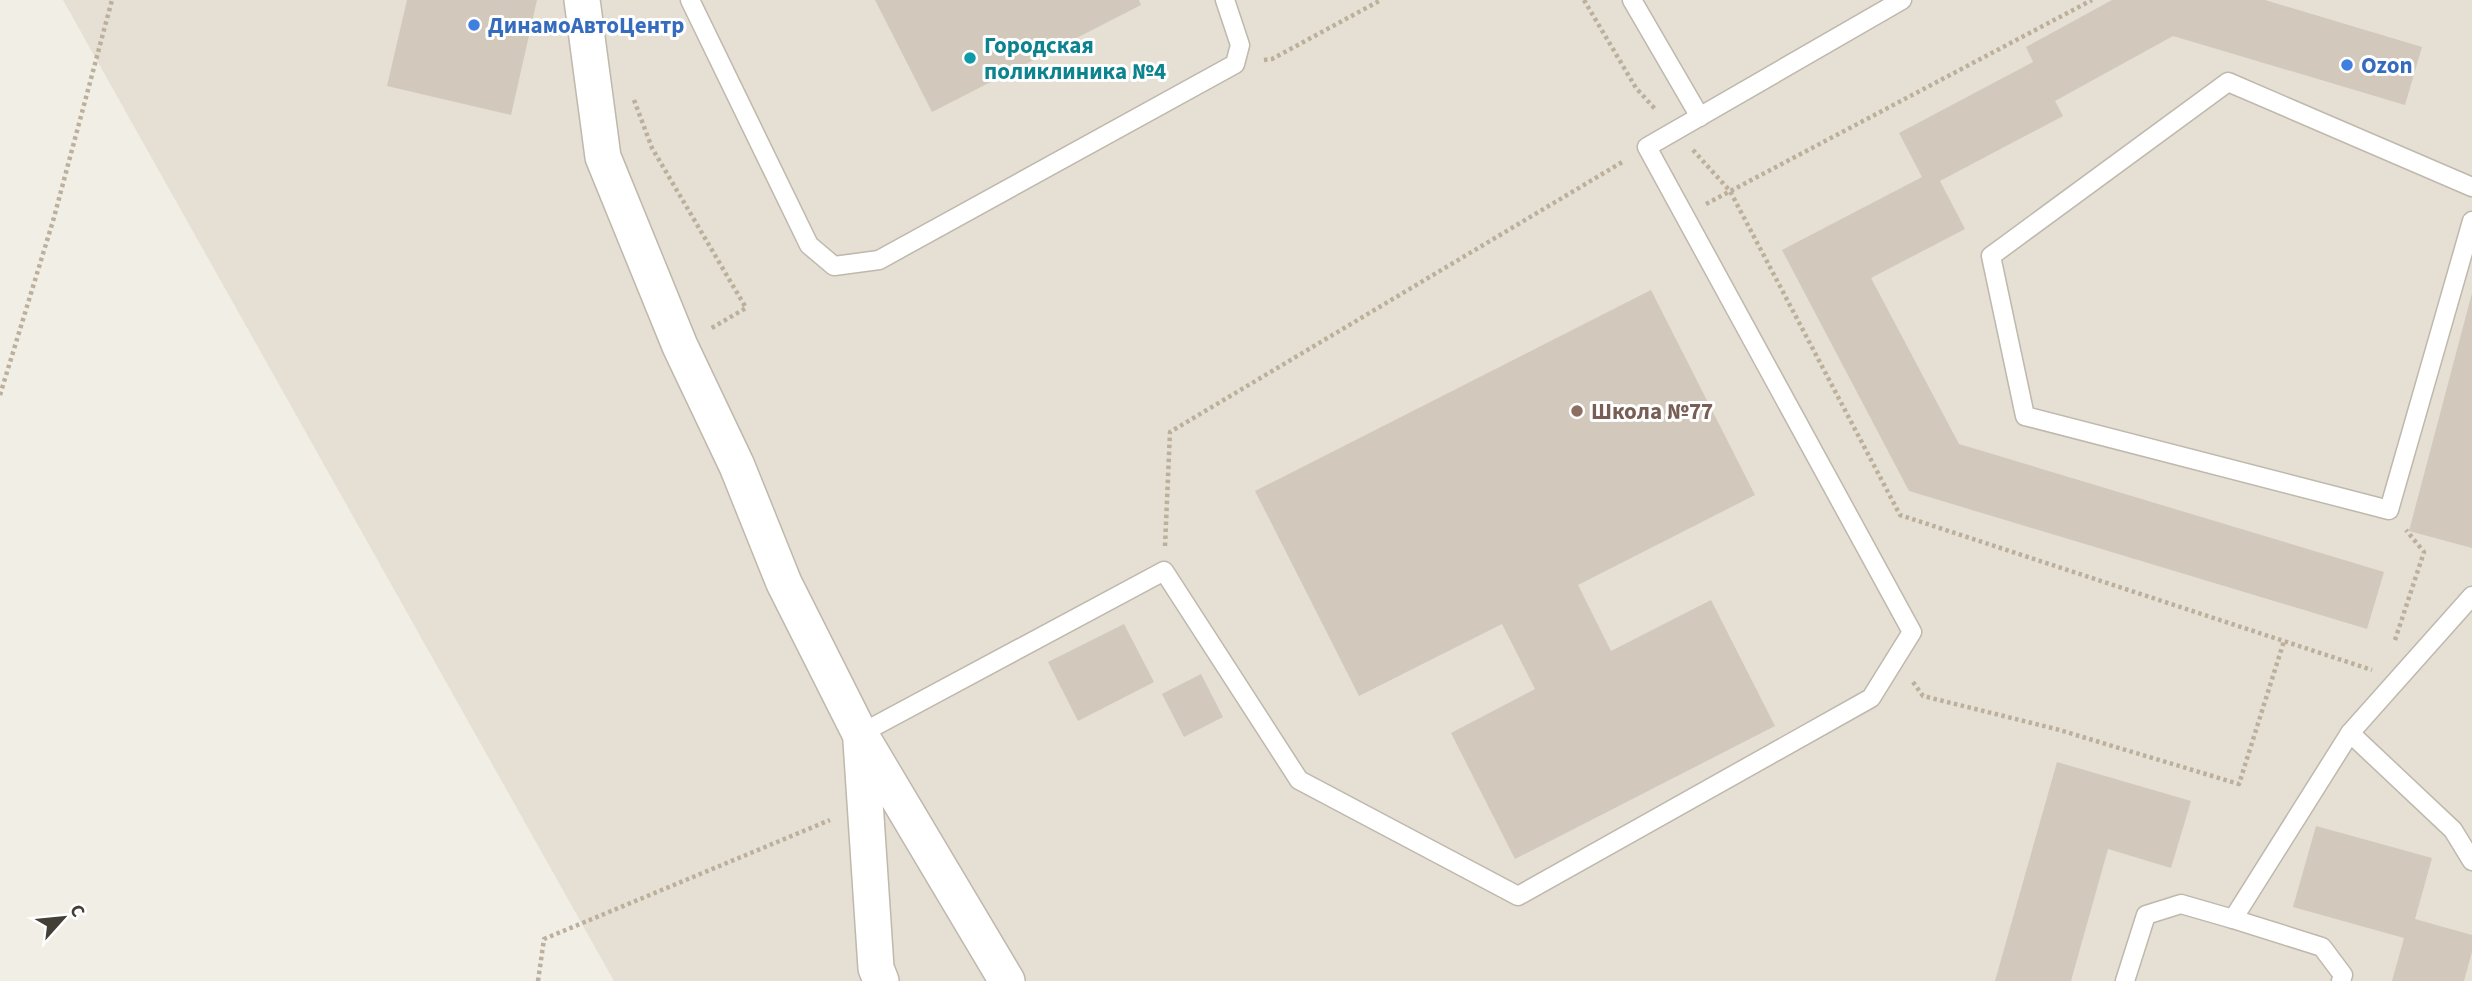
<svg xmlns="http://www.w3.org/2000/svg" width="2472" height="981" font-family="'Source Sans 3',sans-serif">
	<style>
		.residential { fill: #e5dfd4 }
		.building { fill: #d2c9bc }
		.lines { fill: none; stroke-linecap: round; stroke-linejoin: round }
		.service-casing { stroke: #bfb8ac; stroke-width: 21 }
		.minor-casing { stroke: #bfb8ac; stroke-width: 38 }
		.path { stroke: #bcb09c; stroke-width: 4.5; stroke-dasharray: 3.5 3.5; stroke-linecap: butt }
		.service { stroke: #fff; stroke-width: 18 }
		.minor { stroke: #fff; stroke-width: 35 }
		.shop-dot { fill: #3f7fe0; stroke: #fff; stroke-width: 2.5 }
		.culture-dot { fill: #0f9aa8; stroke: #fff; stroke-width: 2.5 }
		.education-dot { fill: #8d6e63; stroke: #fff; stroke-width: 2.5 }
		.labels { text-anchor: middle; stroke-width: 6; stroke-linejoin: round; paint-order: stroke }
		.shop-label { font-size: 23px; font-weight: bold; fill: #366cbe; stroke: #fff; text-anchor: start }
		.culture-label { font-size: 23px; font-weight: bold; fill: #0d838f; stroke: #fff; text-anchor: start }
		.education-label { font-size: 23px; font-weight: bold; fill: #785e54; stroke: #fff; text-anchor: start }
	</style>
	<rect width="100%" height="100%" fill="#f1eee6"/>
	<polygon class="residential" points="63,0 2472,0 2472,981 614,981"/>
	<g class="building">
		<polygon points="407,0 537,0 511,115 387,86"/>
		<polygon points="875,0 1139,0 1141,5 932,112"/>
		<polygon points="2112,0 2265,0 2422,47 2405,105 2173,36 2055,101 2063,116 1940,181 1965,229 1871,278 1959,444 2384,572 2367,629 1909,491 1782,250 1922,177 1899,133 2033,62 2026,47"/>
		<polygon points="1651,290 1755,495 1578,585 1611,651 1711,600 1775,726 1515,859 1451,733 1535,689 1502,624 1359,696 1255,491"/>
		<polygon points="2472,293 2472,548 2409,531"/>
		<polygon points="1124,624 1154,682 1078,721 1048,662"/>
		<polygon points="1201,674 1223,717 1184,737 1162,694"/>
		<polygon points="2057,762 2191,801 2171,868 2108,849 2071,981 1995,981"/>
		<polygon points="2316,826 2432,858 2415,919 2472,935 2472,952 2464,981 2392,981 2404,938 2293,907"/>
	</g>
	<g class="lines">
		<defs>
			<g id="service">
				<polyline points="690,0 809,245 834,266 879,260 1235,64 1240,45 1225,0"/>
				<polyline points="1632,0 1700,117"/>
				<polyline points="2472,187 2228,82 1991,256 2025,416 2389,510 2472,221"/>
				<polyline points="2350,733 2453,830 2472,861"/>
				<polyline points="860,734 1164,571 1299,780 1518,896 1871,698 1912,632 1647,147 1902,0"/>
				<polyline points="2233,919 2350,733 2472,596"/>
				<polyline points="2125,981 2146,915 2181,904 2233,919 2322,947 2343,975 2341,981"/>
			</g>
			<g id="minor">
				<polyline points="582,0 603,157 680,346 737,466 784,583 860,734 1007,981"/>
				<polyline points="861,741 876,968 881,981"/>
			</g>
		</defs>
		<use href="#service" class="service-casing"/>
		<use href="#minor" class="minor-casing"/>
		<g class="path">
			<polyline points="1584,0 1636,88 1656,110"/>
			<polyline points="1264,60 1272,59 1381,0"/>
			<polyline points="634,100 652,148 746,308 710,329"/>
			<polyline points="1693,150 1730,191 1900,515 2372,670"/>
			<polyline points="1706,204 2092,0"/>
			<polyline points="0,395 53,221 112,0"/>
			<polyline points="1165,546 1170,432 1624,161"/>
			<polyline points="2395,640 2424,552 2406,530"/>
			<polyline points="1913,682 1923,696 2056,729 2239,784 2284,641"/>
			<polyline points="538,981 544,939 830,820"/>
		</g>
		<use href="#service" class="service"/>
		<use href="#minor" class="minor"/>
	</g>
	<g class="shop-dot">
		<circle cx="474" cy="25" r="7"/>
		<circle cx="2347" cy="65" r="7"/>
	</g>
	<circle class="culture-dot" cx="970" cy="58" r="7"/>
	<circle class="education-dot" cx="1577" cy="411" r="7"/>
	<g class="labels">
		<g class="shop-label">
			<text x="488" y="33">ДинамоАвтоЦентр</text>
			<text x="2361" y="73">Ozon</text>
		</g>
		<g class="culture-label">
			<text x="984" y="53">Городская<tspan x="984" dy="26">поликлиника №4</tspan></text>
		</g>
		<g class="education-label">
			<text x="1591" y="419">Школа №77</text>
		</g>
	</g>
	<g transform="translate(63 918) rotate(63)" stroke="#ffffff" stroke-width="5" paint-order="stroke">
	<path d="M0-5L12 26L0 18L-12 26Z" fill="#433e36"/>
	<text y="-10" font-size="19" font-weight="bold" text-anchor="middle" fill="#433e36">С</text>
	</g>
</svg>
